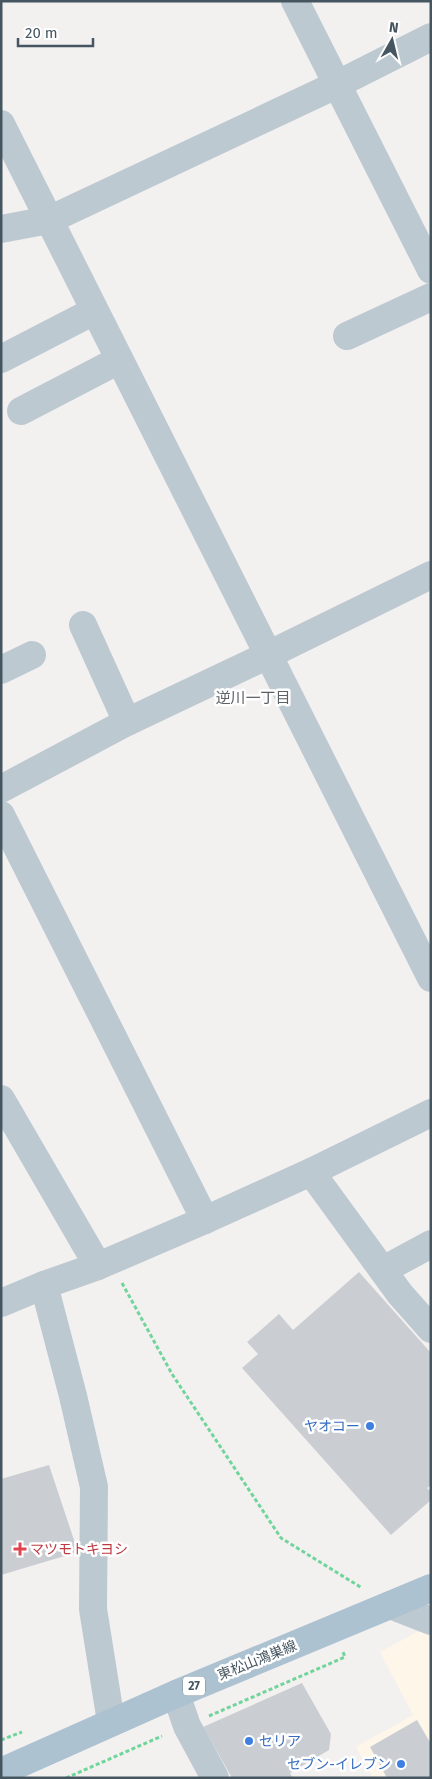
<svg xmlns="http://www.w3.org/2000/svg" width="432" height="1779" font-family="'Fira Sans','Noto Sans JP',sans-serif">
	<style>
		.commercial { fill: #fef6e9 }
		.building { fill: #caced3 }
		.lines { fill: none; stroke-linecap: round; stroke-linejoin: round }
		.path { stroke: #70d59b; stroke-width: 3; stroke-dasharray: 4 2.5; stroke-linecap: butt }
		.minor { stroke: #bdc9d1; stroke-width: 28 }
		.major { stroke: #adc2d1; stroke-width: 28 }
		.shop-dot { fill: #3f7fe0; stroke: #fff; stroke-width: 2 }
		.health-dot { fill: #e0444e; stroke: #fff; stroke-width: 2 }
		.labels { text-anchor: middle; stroke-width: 5; stroke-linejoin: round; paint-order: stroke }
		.shield { fill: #fff; stroke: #7e8990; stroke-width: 1 }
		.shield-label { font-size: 12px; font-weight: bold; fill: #465660 }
		.shop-label { font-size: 14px; fill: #366cbe; stroke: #fff; text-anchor: end }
		.health-label { font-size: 14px; fill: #be3a42; stroke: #fff; text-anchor: start }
		.street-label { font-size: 14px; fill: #465660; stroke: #fff }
		.neighbourhood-label { font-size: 15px; fill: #5c6166; stroke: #fff }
	</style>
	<rect width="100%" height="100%" fill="#f3f0f0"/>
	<polygon class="commercial" points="421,1630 431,1631 431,1778 373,1778 356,1747 413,1715 380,1652"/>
	<g class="building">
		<polygon points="359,1272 431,1353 431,1485 427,1488 431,1492 431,1500 391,1535 242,1368 258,1354 247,1342 279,1314 293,1330"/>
		<polygon points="49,1465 78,1552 1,1575 1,1479"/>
		<polygon points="302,1683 331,1734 329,1750 290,1773 293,1778 232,1778 203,1727"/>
		<polygon points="417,1720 431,1744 431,1778 387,1778 370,1747"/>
	</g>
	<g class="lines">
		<g class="path">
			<polyline points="122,1283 172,1374 281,1538 362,1588"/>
			<polyline points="209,1716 345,1657 343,1652"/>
			<polyline points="1,1740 22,1732"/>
			<polyline points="66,1778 162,1736"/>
		</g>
		<g class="minor">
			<polyline points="295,1 431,270"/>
			<polyline points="1,124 431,978"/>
			<polyline points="1,229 49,220 336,85 431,37"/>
			<polyline points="347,336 431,297"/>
			<polyline points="1,359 94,311"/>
			<polyline points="21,411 119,360"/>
			<polyline points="83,625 127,722"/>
			<polyline points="1,670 32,655"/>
			<polyline points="1,789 127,722 268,655 431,575"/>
			<polyline points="1,815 205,1220"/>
			<polyline points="1,1099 98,1266"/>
			<polyline points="311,1172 400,1294 431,1329"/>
			<polyline points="383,1270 431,1244"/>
			<polyline points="44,1285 73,1396 94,1487 93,1609 111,1722"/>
			<polyline points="1,1303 44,1285 98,1266 205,1220 311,1172 431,1113"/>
			<polyline points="390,1605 431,1621"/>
			<polyline points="176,1694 187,1726 215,1778"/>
		</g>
		<polyline class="major" points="1,1772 176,1694 431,1588"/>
	</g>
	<g class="shop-dot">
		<circle cx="370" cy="1426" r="5"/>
		<circle cx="249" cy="1741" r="5"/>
		<circle cx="401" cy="1764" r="5"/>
	</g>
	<path class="health-dot" d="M17.5 1541.5h5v5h5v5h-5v5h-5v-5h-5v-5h5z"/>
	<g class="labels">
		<rect class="shield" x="183" y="1676.5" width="22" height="19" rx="4"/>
		<g class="shield-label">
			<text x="194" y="1690">27</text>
		</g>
		<g class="shop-label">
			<text x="360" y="1431">ヤオコー</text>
			<text x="259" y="1746" text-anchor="start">セリア</text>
			<text x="391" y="1769">セブン-イレブン</text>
		</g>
		<g class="health-label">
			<text x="30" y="1554">マツモトキヨシ</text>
		</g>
		<g class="street-label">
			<text transform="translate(257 1660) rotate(-22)" y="5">東松山鴻巣線</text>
		</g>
		<g class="neighbourhood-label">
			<text x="253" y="703">逆川一丁目</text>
		</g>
	</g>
	<rect width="432" height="1779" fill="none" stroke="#465660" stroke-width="5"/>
	<g transform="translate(392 40) rotate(8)" stroke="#ffffff" stroke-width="4" paint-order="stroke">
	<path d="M0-4L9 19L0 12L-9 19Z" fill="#465660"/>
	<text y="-8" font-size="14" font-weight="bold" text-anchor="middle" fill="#465660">N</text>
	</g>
	<path d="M18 38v8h75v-8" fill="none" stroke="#465660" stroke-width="2.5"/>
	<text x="25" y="38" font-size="15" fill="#465660" stroke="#ffffff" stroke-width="4" paint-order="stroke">20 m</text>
</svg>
